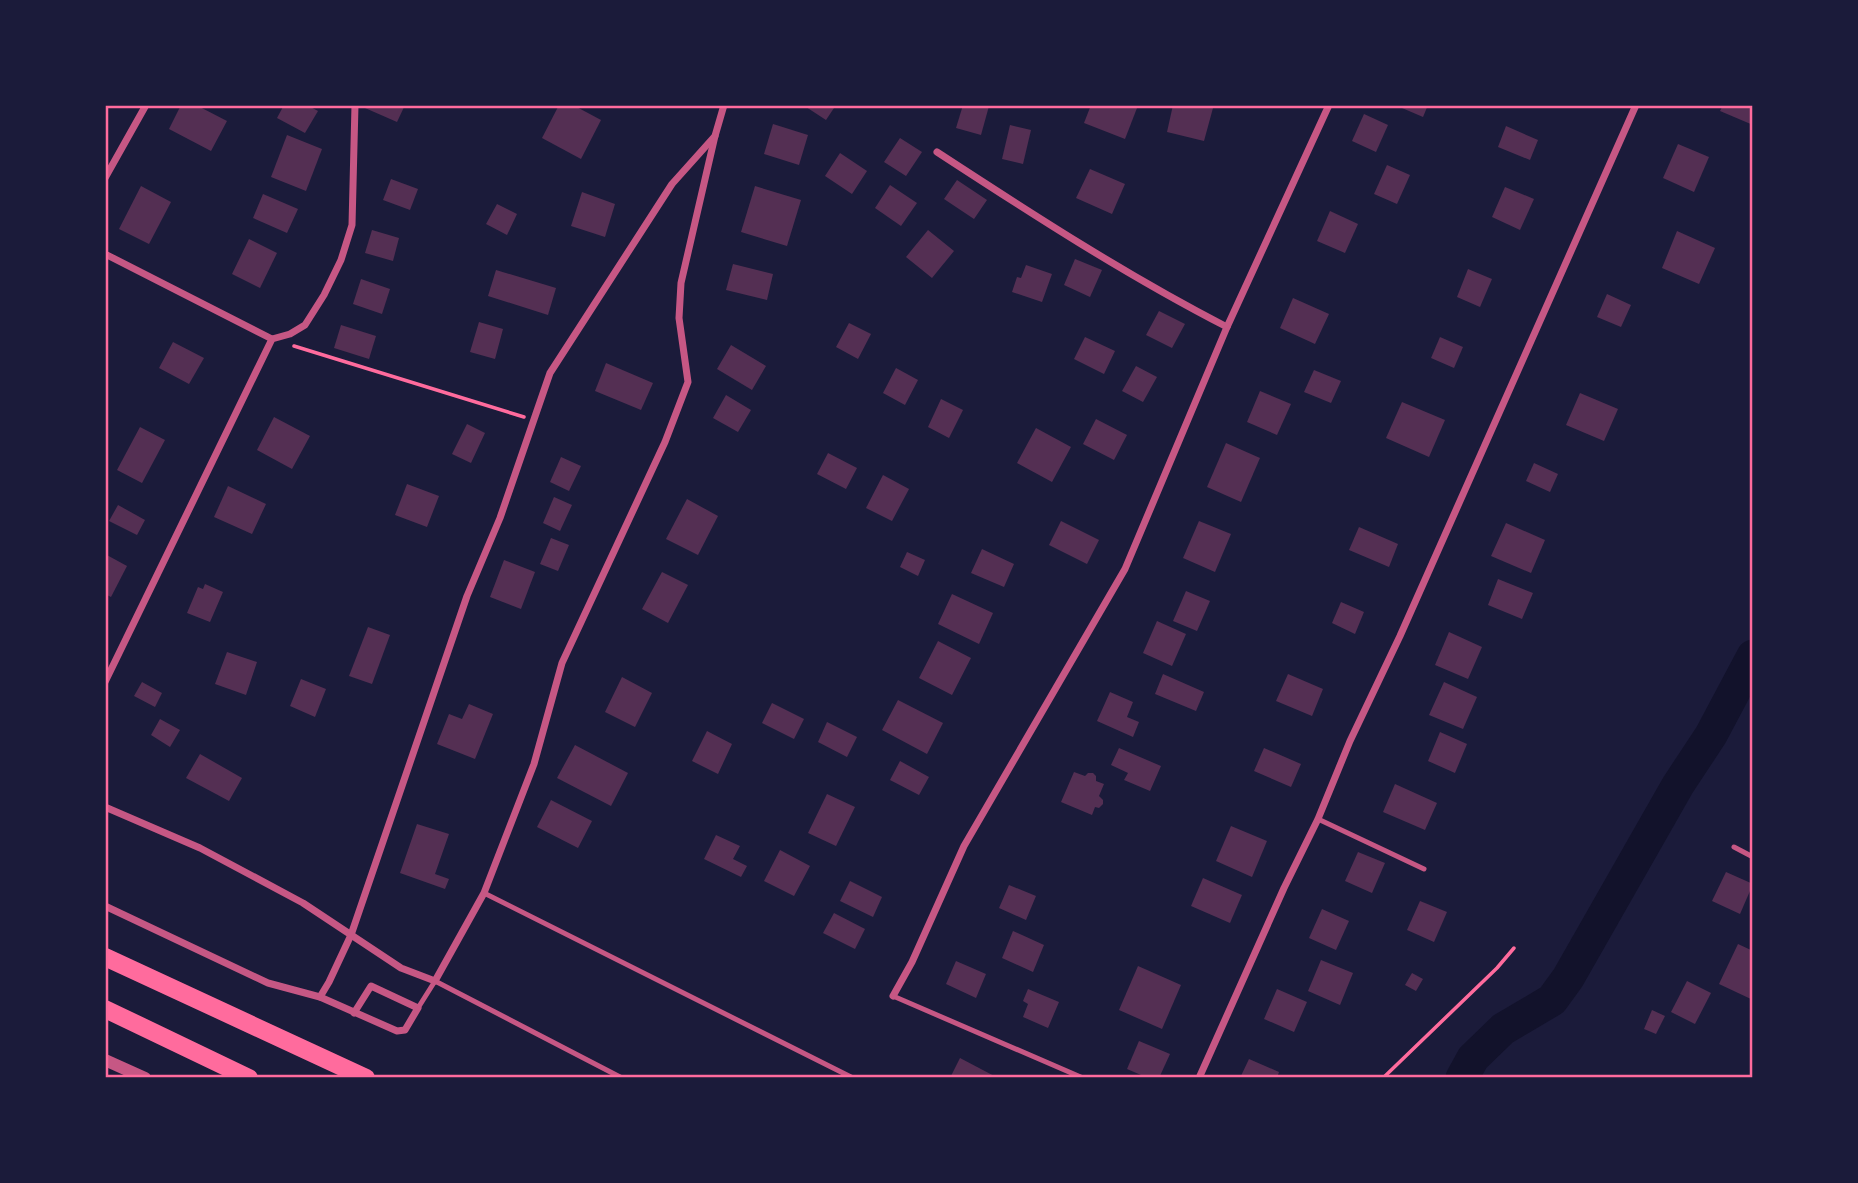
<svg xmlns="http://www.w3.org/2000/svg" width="1858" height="1183" font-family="'IBM Plex Sans',sans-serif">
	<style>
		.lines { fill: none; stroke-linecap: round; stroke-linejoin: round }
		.river { stroke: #12122b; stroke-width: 33 }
		.building { fill: #542f53 }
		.path { stroke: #ff6b9d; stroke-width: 3.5 }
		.service { stroke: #c65784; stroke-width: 5 }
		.minor { stroke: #c65784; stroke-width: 7 }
		.tertiary { stroke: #c65784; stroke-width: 12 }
		.primary { stroke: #ff6b9d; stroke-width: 18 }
		.neatline { fill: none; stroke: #ff6b9d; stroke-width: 2.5 }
	</style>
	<rect width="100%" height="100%" fill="#1b1b3a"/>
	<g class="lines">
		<polyline class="river" points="1462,1078 1473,1058 1503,1029 1552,1000 1568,978 1678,785 1711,735 1753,656"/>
	</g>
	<g class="building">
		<polygon points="181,105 196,105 227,121 211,151 169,129"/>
		<polygon points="284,105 307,105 318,111 305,133 277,118"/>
		<polygon points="367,105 405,105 397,122 365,108"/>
		<polygon points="559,105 573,105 601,120 581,159 542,138"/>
		<polygon points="803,105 836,105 826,120"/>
		<polygon points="963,105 989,106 981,135 956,128"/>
		<polygon points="1091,105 1127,105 1137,108 1125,139 1084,123"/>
		<polygon points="1173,105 1203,105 1213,108 1204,141 1167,132"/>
		<polygon points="1395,105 1428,105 1423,117"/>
		<polygon points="1723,105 1753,105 1753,125 1720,111"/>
		<polygon points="1364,114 1388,125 1376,152 1352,141"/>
		<polygon points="773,124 808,135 799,165 764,154"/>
		<polygon points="1010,125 1031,130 1023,164 1002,159"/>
		<polygon points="1506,126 1538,140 1530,160 1498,147"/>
		<polygon points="287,135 322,149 306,191 271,177"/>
		<polygon points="900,138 922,152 906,176 884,162"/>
		<polygon points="1678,144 1709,157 1694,192 1663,178"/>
		<polygon points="840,153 867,171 852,194 825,176"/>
		<polygon points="1387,165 1410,175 1397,204 1374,194"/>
		<polygon points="1090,169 1125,184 1112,214 1076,198"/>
		<polygon points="391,179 418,189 410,210 383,200"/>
		<polygon points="957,180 987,200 974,219 944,199"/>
		<polygon points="890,185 917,203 901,226 875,208"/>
		<polygon points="141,186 171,202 149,244 119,229"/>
		<polygon points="755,186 801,200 787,246 741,232"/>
		<polygon points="1505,187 1534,199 1520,230 1492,217"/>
		<polygon points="582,192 615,204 605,237 571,226"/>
		<polygon points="263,194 298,209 287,233 253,218"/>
		<polygon points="497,204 517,214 507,235 486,224"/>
		<polygon points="1330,211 1358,224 1345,253 1317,241"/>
		<polygon points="372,230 399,238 393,261 365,253"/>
		<polygon points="928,230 954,251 932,278 906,257"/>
		<polygon points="1677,231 1715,248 1699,284 1662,268"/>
		<polygon points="249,239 277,253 260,288 232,274"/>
		<polygon points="1075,259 1102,270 1090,297 1064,285"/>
		<polygon points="733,264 773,274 767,300 726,290"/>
		<polygon points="1026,265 1052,274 1042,302 1012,292 1017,277 1021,278"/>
		<polygon points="1468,269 1492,279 1480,307 1457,297"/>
		<polygon points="496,270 556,288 548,315 488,296"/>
		<polygon points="361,279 390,289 382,314 353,304"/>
		<polygon points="1607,294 1631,305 1621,327 1597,317"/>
		<polygon points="1293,298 1329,314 1315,344 1280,328"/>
		<polygon points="1159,311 1185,324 1172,348 1146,335"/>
		<polygon points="479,322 503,329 495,359 470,352"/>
		<polygon points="849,323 871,334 858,359 836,347"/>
		<polygon points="341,325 376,336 369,359 334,348"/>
		<polygon points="1085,337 1115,351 1104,374 1074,359"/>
		<polygon points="1440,337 1463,347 1454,368 1431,358"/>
		<polygon points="173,342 204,358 189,384 159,368"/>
		<polygon points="731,345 766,366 752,390 717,369"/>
		<polygon points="606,363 653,383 641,410 595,391"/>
		<polygon points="1136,366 1157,377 1143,402 1122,391"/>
		<polygon points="896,368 918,380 905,405 883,393"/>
		<polygon points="1314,370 1341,381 1331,403 1304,392"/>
		<polygon points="1260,391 1291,404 1277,435 1247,422"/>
		<polygon points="1580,393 1618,409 1604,441 1566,425"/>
		<polygon points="726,395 751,410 738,432 713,418"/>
		<polygon points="941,399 963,410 949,438 928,427"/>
		<polygon points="1402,402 1445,420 1429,457 1386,438"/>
		<polygon points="274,417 310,436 292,469 257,450"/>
		<polygon points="1096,419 1127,435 1114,460 1083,444"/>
		<polygon points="467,424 485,433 471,463 452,454"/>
		<polygon points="140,427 165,440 142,483 117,470"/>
		<polygon points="1036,428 1071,447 1052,482 1017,463"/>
		<polygon points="1226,443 1260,458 1241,502 1207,487"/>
		<polygon points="828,453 857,468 846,489 817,474"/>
		<polygon points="561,457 581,466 569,491 550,482"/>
		<polygon points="1534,463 1558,474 1550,492 1526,481"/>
		<polygon points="883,475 909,489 892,521 866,508"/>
		<polygon points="407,484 439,496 427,527 395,515"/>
		<polygon points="228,486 266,504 252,534 214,517"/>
		<polygon points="554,497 572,505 560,531 543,523"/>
		<polygon points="687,499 718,516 698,555 666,539"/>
		<polygon points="118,505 145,520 137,535 109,521"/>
		<polygon points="1061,521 1099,540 1087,564 1049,545"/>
		<polygon points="1199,521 1231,534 1215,572 1183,558"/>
		<polygon points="1506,523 1545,540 1531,573 1491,556"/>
		<polygon points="1359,527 1398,544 1389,567 1349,550"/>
		<polygon points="551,538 569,545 558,571 540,564"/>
		<polygon points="982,549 1014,564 1004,587 971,573"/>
		<polygon points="907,552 925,560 918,576 900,567"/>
		<polygon points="105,554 127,566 111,597 105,594"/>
		<polygon points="504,560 535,572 521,609 490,597"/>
		<polygon points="662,572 688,585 668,623 642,609"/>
		<polygon points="1498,579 1533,593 1522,619 1488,605"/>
		<polygon points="205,584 223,592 210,622 187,613 198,587 203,589"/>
		<polygon points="1186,591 1210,601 1197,631 1173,621"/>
		<polygon points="952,594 993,613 979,644 938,624"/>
		<polygon points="1341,602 1364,612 1355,634 1332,623"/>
		<polygon points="1157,621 1186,634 1172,666 1143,653"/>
		<polygon points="368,627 390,635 372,684 349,676"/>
		<polygon points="1449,632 1482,647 1468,679 1435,665"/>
		<polygon points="938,641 971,658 952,695 919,678"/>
		<polygon points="227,652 257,662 246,695 215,684"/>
		<polygon points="1163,674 1204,692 1196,711 1155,694"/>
		<polygon points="1288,674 1323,689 1312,716 1276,701"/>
		<polygon points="622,677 652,693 635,727 605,712"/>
		<polygon points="301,679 326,689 315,717 290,706"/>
		<polygon points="142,682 162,693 155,707 134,696"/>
		<polygon points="1444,682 1477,697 1463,729 1429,715"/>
		<polygon points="1110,692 1133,702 1127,717 1139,722 1133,737 1097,721"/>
		<polygon points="898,700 943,723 927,754 882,730"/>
		<polygon points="772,703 804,719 794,739 762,723"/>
		<polygon points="469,704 493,714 475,759 437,744 449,714 462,719"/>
		<polygon points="160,719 180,730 170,747 151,735"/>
		<polygon points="827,722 857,737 847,757 818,742"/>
		<polygon points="707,731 732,744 718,774 692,761"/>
		<polygon points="1440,732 1467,744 1455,773 1428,761"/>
		<polygon points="575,745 628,773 611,806 557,778"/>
		<polygon points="1119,748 1161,766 1150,791 1124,780 1128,773 1111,765"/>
		<polygon points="1264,748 1301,764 1291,787 1254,771"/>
		<polygon points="200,754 242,778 229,801 186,778"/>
		<polygon points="900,761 929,777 919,795 890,780"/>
		<polygon points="1074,772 1085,776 1088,773 1093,773 1096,776 1096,781 1104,784 1099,796 1103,800 1103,804 1099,808 1095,807 1092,815 1061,802"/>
		<polygon points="1395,784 1437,803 1425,830 1383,812"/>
		<polygon points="827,794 855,807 836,846 808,833"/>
		<polygon points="551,800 592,821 578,848 537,827"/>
		<polygon points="417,824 449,834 435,874 449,879 445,889 400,873"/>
		<polygon points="1231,826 1267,841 1252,877 1216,861"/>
		<polygon points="716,835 740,846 733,859 747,866 741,877 704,859"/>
		<polygon points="780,850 810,866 794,896 764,881"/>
		<polygon points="1358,852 1385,863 1372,893 1345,881"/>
		<polygon points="1726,872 1753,884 1740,914 1712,901"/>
		<polygon points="1203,878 1242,895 1230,923 1191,906"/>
		<polygon points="850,881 882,897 873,917 840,901"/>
		<polygon points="1009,885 1036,896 1026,920 999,908"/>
		<polygon points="1420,901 1447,912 1434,942 1407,930"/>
		<polygon points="1322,909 1349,921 1336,950 1309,938"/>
		<polygon points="834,913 865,929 855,949 823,933"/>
		<polygon points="1013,931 1044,945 1033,972 1002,958"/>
		<polygon points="1738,944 1753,951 1753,1000 1719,984"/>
		<polygon points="1321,960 1353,973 1340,1005 1308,991"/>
		<polygon points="956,961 986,974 976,998 946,984"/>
		<polygon points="1138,966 1181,985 1162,1029 1119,1010"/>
		<polygon points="1412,973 1423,979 1416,991 1405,985"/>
		<polygon points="1687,981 1711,993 1695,1024 1671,1012"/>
		<polygon points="1028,989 1059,1002 1048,1028 1023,1017 1028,1004 1023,1001"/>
		<polygon points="1277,989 1307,1002 1294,1032 1264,1019"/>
		<polygon points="1652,1010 1665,1016 1656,1034 1644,1029"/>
		<polygon points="1139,1041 1170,1054 1159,1078 1148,1078 1127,1069"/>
		<polygon points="960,1058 998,1078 950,1078"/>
		<polygon points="1249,1059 1279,1072 1277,1078 1240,1078"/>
	</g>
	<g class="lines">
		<g class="path">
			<polyline points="294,346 524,417"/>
			<polyline points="1383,1078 1497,968 1514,948"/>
		</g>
		<g class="service">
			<polyline points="1318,819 1424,869"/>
			<polyline points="1734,847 1753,857"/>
			<polyline points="484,893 853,1078"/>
			<polyline points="893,996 1083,1078"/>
			<polyline points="418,1008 435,981 622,1078"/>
		</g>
		<g class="minor">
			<path d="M937,152c95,62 189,123 290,175"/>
			<polyline points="105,178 146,105"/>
			<polyline points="105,254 272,339"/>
			<polyline points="105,682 272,339 290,334 305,325 324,295 341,260 352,225 355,105"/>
			<polyline points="105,807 200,848 303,903 401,968 435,981 484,893 534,764 562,663 665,442 688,382 679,318 681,283 715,136"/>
			<polyline points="105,906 268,983 320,997 397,1031 405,1030 418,1008 371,986 354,1013"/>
			<polyline points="893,996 912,962 964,846 1125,569 1227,327 1329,105"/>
			<polyline points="320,997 329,982 351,935 467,596 500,518 550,373 672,184 715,136 724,105"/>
			<polyline points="1199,1078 1284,888 1318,819 1350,741 1400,636 1636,105"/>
		</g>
		<polyline class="tertiary" points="105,1060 145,1078"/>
		<g class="primary">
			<polyline points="105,957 366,1078"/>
			<polyline points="105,1009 249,1078"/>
		</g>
	</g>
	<rect width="1858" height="1183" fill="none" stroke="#1b1b3a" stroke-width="214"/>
	<rect x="107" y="107" width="1644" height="969" class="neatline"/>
</svg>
